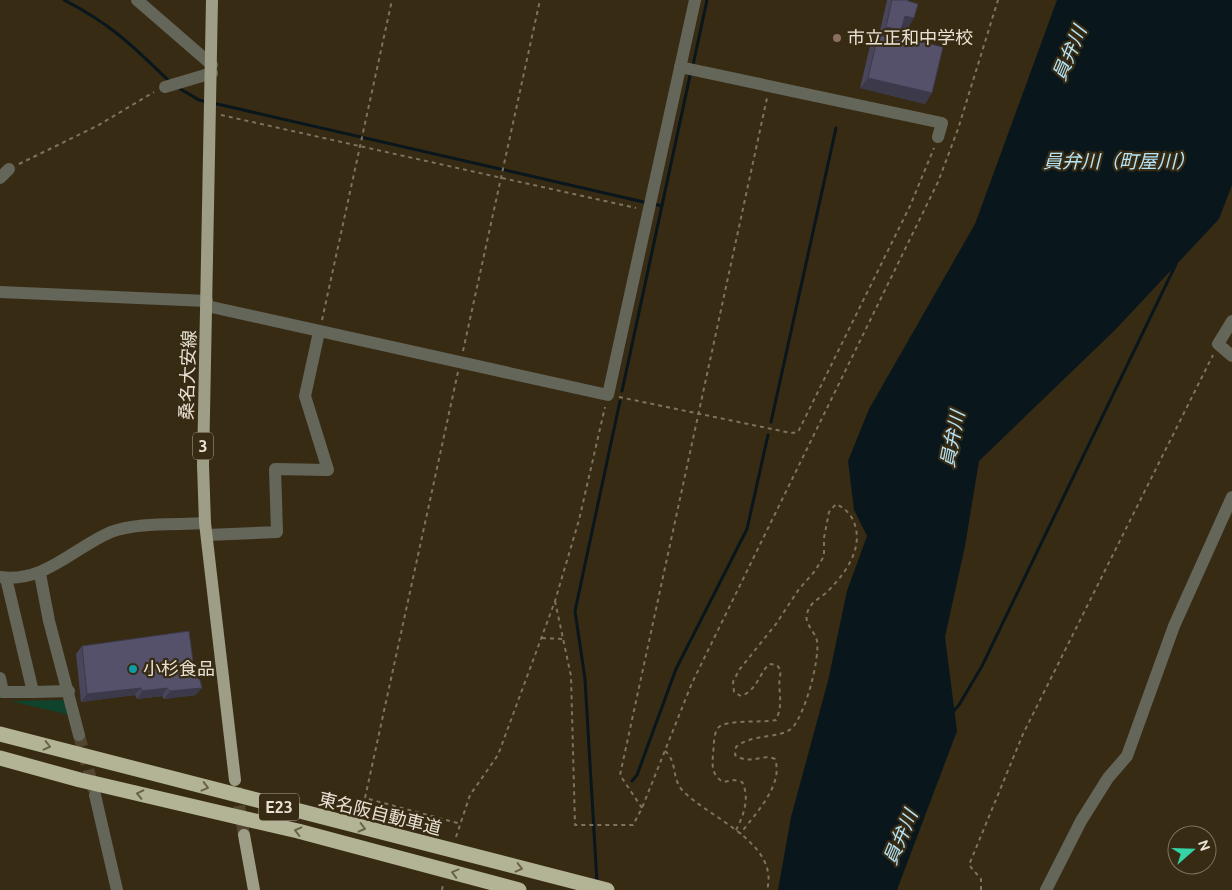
<svg xmlns="http://www.w3.org/2000/svg" width="1232" height="890" font-family="Ubuntu,'Noto Sans JP',sans-serif">
	<style>
		.green { fill: #10432c }
		.water { fill: #09161c }
		.lines { fill: none; stroke-linecap: round; stroke-linejoin: round }
		.stream { stroke: #09161c; stroke-width: 3 }
		.minor-tunnel { stroke: #524631; stroke-width: 12; stroke-dasharray: 12 6; stroke-linecap: butt }
		.major-tunnel { stroke: #524631; stroke-width: 12; stroke-dasharray: 12 6; stroke-linecap: butt }
		.path { stroke: #7d735f; stroke-width: 2; stroke-dasharray: 4 4; stroke-linecap: butt }
		.minor { stroke: #65665a; stroke-width: 12 }
		.major { stroke: #9d9e85; stroke-width: 12 }
		.highway { stroke: #b3b496; stroke-width: 15 }
		.wall { fill: #49465b }
		.shaded-wall { fill: #3c394a }
		.building { fill: #55516a; stroke: #3c394a }
		.oneway { stroke: #696248 }
		.education-dot { fill: #8d6e63; stroke: #372b14; stroke-width: 2 }
		.culture-dot { fill: #0f9aa8; stroke: #372b14; stroke-width: 2 }
		.labels { text-anchor: middle; stroke-width: 4.5; stroke-linejoin: round; paint-order: stroke }
		.shield { fill: #372b14; stroke: #b4ab9a; stroke-width: 1 }
		.shield-label { font-size: 16px; font-weight: bold; fill: #e9e2d4 }
		.poi-label { font-size: 18px; fill: #e9e2d4; stroke: #372b14; text-anchor: start }
		.street-label { font-size: 18px; fill: #e9e2d4; stroke: #372b14 }
		.water-label { font-size: 19px; font-style: italic; fill: #b5e4f7; stroke: #372b14 }
	</style>
	<rect width="100%" height="100%" fill="#372b14"/>
	<polygon class="green" points="66,700 70,715 10,701"/>
	<polygon class="water" points="1057,0 1232,0 1232,185 1219,219 1115,330 979,461 965,546 945,637 957,731 897,890 778,890 791,817 828,681 847,591 867,536 854,510 848,461 869,409 975,224"/>
	<g class="lines">
		<g class="stream">
			<path d="M64,0c47,24 69,46 106,82"/>
			<polyline points="693,65 707,0"/>
			<polyline points="177,87 199,100 207,102"/>
			<polyline points="213,103 648,203"/>
			<polyline points="654,204 662,206"/>
			<polyline points="622,391 691,71"/>
			<polyline points="771,422 836,128"/>
			<polyline points="951,714 959,705 982,666 1176,264"/>
			<polyline points="632,781 637,775 676,669 747,529 768,435"/>
			<polyline points="597,882 585,679 575,611 620,401"/>
		</g>
		<polyline class="minor-tunnel" points="79,735 94,791"/>
		<polyline class="major-tunnel" points="236,788 244,835"/>
		<g class="path">
			<polyline points="221,115 636,208"/>
			<polyline points="19,164 97,126 154,92"/>
			<polyline points="322,320 392,0"/>
			<polyline points="463,351 540,0"/>
			<polyline points="458,372 365,798 461,824"/>
			<polyline points="619,397 791,433 798,432 910,206 934,148"/>
			<polyline points="555,601 571,676 575,825 633,825 642,808 692,683 938,182 958,129 998,0"/>
			<polyline points="542,638 563,639"/>
			<path d="M665,751c13,11 6,28 18,40 26,27 97,52 84,99"/>
			<polyline points="642,808 620,775 767,98"/>
			<path d="M736,830c8,-15 14,-33 6,-48l-8,-2 -11,2c-11,-7 -11,-15 -10,-27 1,-8 0,-20 5,-27 6,-9 46,-5 58,-8 9,-19 0,-30 5,-49l-4,-6 -8,-1c-11,12 -12,26 -28,32l-7,-4 -1,-10 6,-12 37,-46 23,-35 16,-18 9,-15v-18l5,-26 7,-8c11,5 18,14 20,25 5,24 -13,47 -29,63 -8,7 -18,11 -20,22 -3,10 8,17 10,27 3,18 -12,74 -25,87 -11,11 -39,5 -56,19l-1,8c16,11 26,-2 40,4 9,26 -20,55 -35,75"/>
			<polyline points="456,837 470,795 498,755 555,601 579,520 605,407"/>
			<polyline points="442,890 443,884"/>
			<polyline points="981,890 981,879 969,865 1023,734 1213,355"/>
		</g>
		<g class="minor">
			<polyline points="137,0 212,65"/>
			<polyline points="680,67 942,123 938,137"/>
			<polyline points="165,87 212,73"/>
			<polyline points="0,178 9,169"/>
			<polyline points="0,292 207,301"/>
			<polyline points="207,306 608,395 695,0"/>
			<polyline points="1232,321 1218,344 1232,356"/>
			<polyline points="207,535 277,532 275,469 328,470 305,396 319,332"/>
			<polyline points="40,574 49,621 79,735"/>
			<path d="M0,577c45,6 73,-29 111,-45 25,-10 66,-7 94,-9"/>
			<polyline points="6,578 33,692 69,691"/>
			<polyline points="0,678 3,692 33,692"/>
			<polyline points="95,795 117,890"/>
			<polyline points="1046,890 1081,821 1108,778 1127,756 1174,626 1232,497"/>
		</g>
		<g class="major">
			<polyline points="212,0 203,465 205,523 235,780"/>
			<polyline points="244,835 254,890"/>
		</g>
		<g class="highway">
			<polyline points="0,734 607,890"/>
			<polyline points="0,758 80,780 298,831 519,890"/>
		</g>
	</g>
	<g class="wall">
		<polygon points="887,0 908,0 908,1 914,18 907,29 902,27 901,30 897,36 925,104 860,88 870,46 878,35 879,35"/>
		<polygon points="82,646 196,695 164,699 162,696 137,699 135,695 81,702 76,654"/>
	</g>
	<g class="shaded-wall">
		<polygon points="905,16 914,18 907,29 897,26"/>
		<polygon points="886,27 901,30 894,41 887,34 884,38 879,37"/>
		<polygon points="868,78 932,93 925,104 860,88"/>
		<polygon points="141,688 135,695 81,702 87,694"/>
		<polygon points="167,688 162,696 137,699 142,691"/>
		<polygon points="202,688 196,695 164,699 170,691"/>
	</g>
	<g class="building">
		<polygon points="892,0 908,0 908,1 918,4 914,18 905,16 901,30 886,27"/>
		<polygon points="887,34 943,47 932,93 868,78 878,35 886,37"/>
		<polygon points="189,631 195,676 200,680 202,688 170,691 167,688 142,691 141,688 87,694 82,646"/>
	</g>
	<defs><path id="oneway-chevron" d="M-2-3.5L2.5 0L-2 3.5" fill="none" stroke-width="1.6" stroke-linecap="round" stroke-linejoin="round" transform="scale(1.25)"/></defs>
	<g class="oneway">
		<use href="#oneway-chevron" transform="translate(47 746) rotate(14)"/>
		<use href="#oneway-chevron" transform="translate(205 787) rotate(15)"/>
		<use href="#oneway-chevron" transform="translate(140 794) rotate(-167)"/>
		<use href="#oneway-chevron" transform="translate(362 828) rotate(14)"/>
		<use href="#oneway-chevron" transform="translate(298 831) rotate(-166)"/>
		<use href="#oneway-chevron" transform="translate(519 868) rotate(14)"/>
		<use href="#oneway-chevron" transform="translate(455 873) rotate(-165)"/>
	</g>
	<circle class="education-dot" cx="837" cy="38" r="5"/>
	<circle class="culture-dot" cx="133" cy="669" r="5"/>
	<g class="labels">
		<g class="shield">
			<rect x="193" y="432.5" width="20" height="27" rx="4"/>
			<rect x="259" y="793.5" width="40" height="27" rx="4"/>
		</g>
		<g class="shield-label">
			<text x="203" y="452">3</text>
			<text x="279" y="813">E23</text>
		</g>
		<g class="poi-label">
			<text x="847" y="44">市立正和中学校</text>
			<text x="143" y="675">小杉食品</text>
		</g>
		<g class="street-label">
			<text transform="translate(188 375) rotate(-88)" y="6">桑名大安線</text>
			<text transform="translate(380 814) rotate(14)" y="6">東名阪自動車道</text>
		</g>
		<g class="water-label">
			<text transform="translate(1069 53) rotate(-67)" y="7">員弁川</text>
			<text x="1119" y="168">員弁川（町屋川）</text>
			<text transform="translate(952 439) rotate(-79)" y="7">員弁川</text>
			<text transform="translate(900 837) rotate(-67)" y="7">員弁川</text>
		</g>
	</g>
	<g transform="translate(1192 850) rotate(70)"><circle r="24" fill="#372b14" stroke="#7e7461"/>
	<path d="M0-4L9 19L0 12L-9 19Z" fill="#35d4a7"/>
	<text y="-8" font-size="14" font-weight="bold" text-anchor="middle" fill="#e9e2d4">N</text>
	</g>
</svg>
